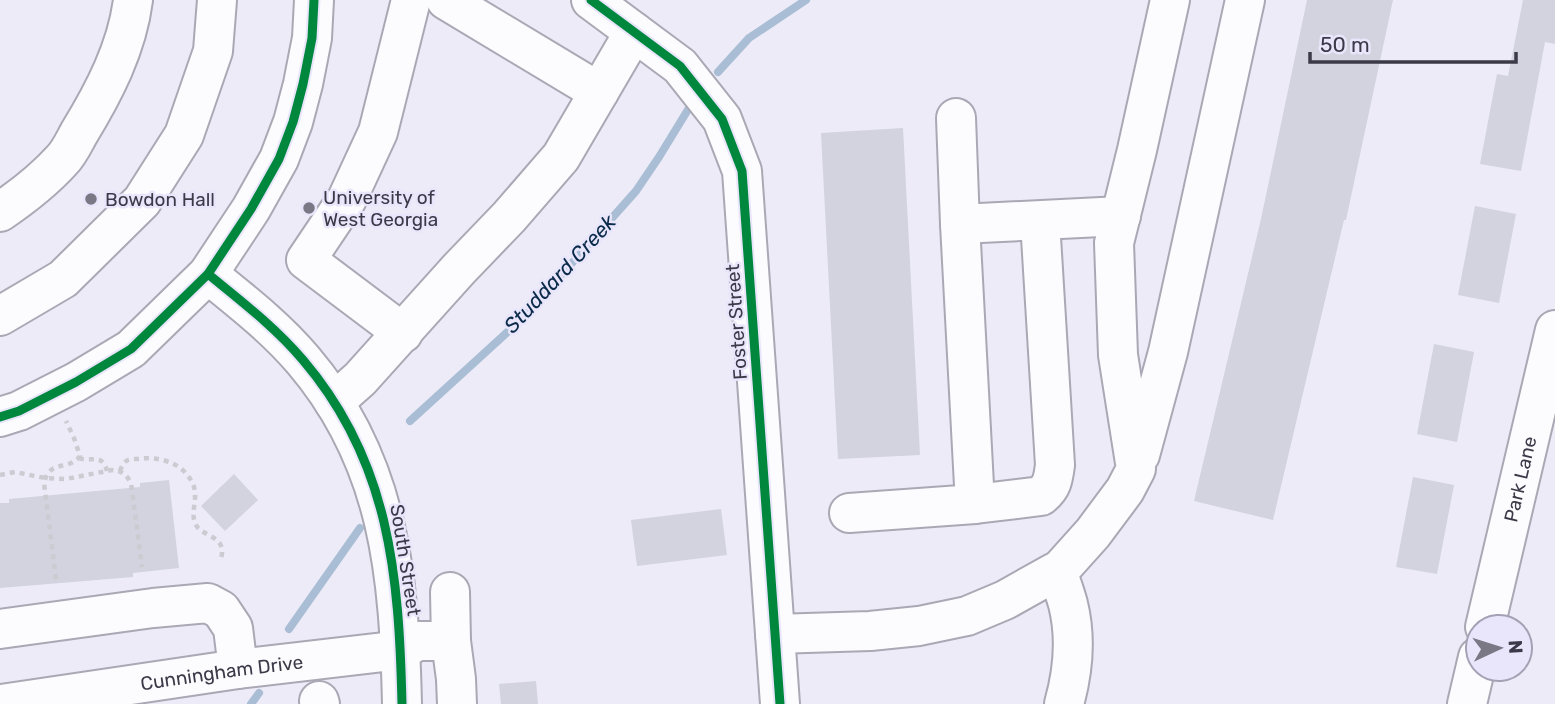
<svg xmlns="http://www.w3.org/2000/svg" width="1555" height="704" font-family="Rubik,sans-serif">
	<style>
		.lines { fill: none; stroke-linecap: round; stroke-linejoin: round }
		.stream { stroke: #a9bdd5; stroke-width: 8 }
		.building { fill: #d2d3df }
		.minor-casing { stroke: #aaa8b4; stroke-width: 42 }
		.path { stroke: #cccbd1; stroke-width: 4.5; stroke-dasharray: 5 5; stroke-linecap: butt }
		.minor { stroke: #fcfcfe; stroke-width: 38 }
		.cycleway-casing { stroke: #e9e6fc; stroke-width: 13 }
		.cycleway { stroke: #00873e; stroke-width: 9 }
		.poi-dot { fill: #7a7885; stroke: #e9e6fc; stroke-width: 2.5 }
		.labels { text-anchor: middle; stroke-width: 5; stroke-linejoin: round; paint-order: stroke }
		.poi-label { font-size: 19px; fill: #3c3a48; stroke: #e9e6fc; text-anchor: start }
		.street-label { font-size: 19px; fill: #3c3a48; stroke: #e9e6fc }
		.water-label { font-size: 21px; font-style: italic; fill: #092a48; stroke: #e9e6fc }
	</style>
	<rect width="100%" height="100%" fill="#ecebf7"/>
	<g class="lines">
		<g class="stream">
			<polyline points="718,72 749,38 806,0"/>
			<polyline points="410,421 524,317 636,191 659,157 689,108"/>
			<polyline points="289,629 360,528"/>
			<polyline points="251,704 259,693"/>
		</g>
	</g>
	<g class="building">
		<polygon points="1307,0 1393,0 1346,220 1344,220 1273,520 1194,501 1261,219"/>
		<polygon points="1523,0 1555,0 1555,44 1545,42 1521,171 1480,164 1497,74 1508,76"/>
		<polygon points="903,128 920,455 838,459 821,133"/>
		<polygon points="1475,206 1516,214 1499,303 1458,295"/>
		<polygon points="1434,344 1474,352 1457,442 1417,434"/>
		<polygon points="234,474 258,500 225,531 201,506"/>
		<polygon points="1413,477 1454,485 1437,574 1396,567"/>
		<polygon points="169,480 179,568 133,573 133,577 0,588 0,503 9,503 9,499 140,487 140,483"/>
		<polygon points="721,509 727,555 637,566 631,520"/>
		<polygon points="536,681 538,704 501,704 499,684"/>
	</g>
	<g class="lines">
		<defs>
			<g id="minor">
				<polyline points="446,0 599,92"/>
				<polyline points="591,0 680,66 722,119 742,171 780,704"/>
				<path d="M0,212c22,-15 44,-32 62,-52 7,-7 12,-18 17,-27 25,-41 48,-85 54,-133"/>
				<polyline points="960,224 1121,216"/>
				<path d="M208,274c33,27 67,53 95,86 87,102 96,216 99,344"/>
				<polyline points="0,316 63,279 142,201 184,135 213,51 217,0"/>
				<polyline points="403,333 306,260 347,199 378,132 411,0"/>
				<polyline points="334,402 360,379 459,269 509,217 561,157 634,32"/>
				<polyline points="0,417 19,411 76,382 131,349 208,274 251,209 279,159 293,122 303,84 312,38 314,0"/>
				<polyline points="1140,455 1168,352 1245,0"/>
				<path d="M975,504l66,-8c11,-9 12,-16 14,-31l-15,-244"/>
				<polyline points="849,513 975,504 960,224 956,118"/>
				<polyline points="450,592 451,641 456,679 457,704"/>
				<path id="s1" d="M1485,627l70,-297"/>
				<polyline points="0,629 153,608 208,603 221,610 233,628 238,669"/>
				<polyline points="775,634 870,631 919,626 967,616 1005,600 1055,572 1058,572"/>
				<polyline points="319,701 320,704"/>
				<path id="s2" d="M2,704l236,-35 163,-19 17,-9h33"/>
				<path d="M1064,704c9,-32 12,-68 4,-100 -3,-11 -7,-21 -10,-32l35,-39 32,-43 11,-21 -18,-114 -4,-112 23,-93 33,-150"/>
				<polyline points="1467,704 1478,657"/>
			</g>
		</defs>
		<use href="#minor" class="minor-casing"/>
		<g class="path">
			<path d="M79,458c12,5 23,-6 28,13"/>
			<path d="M120,471c1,-3 3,-7 5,-9 3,-3 7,-3 11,-3 21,-3 45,2 56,23 8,15 -3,31 4,43 6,12 34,11 24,36"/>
			<path d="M0,475l15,-3 30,6 21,1 46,-9c10,1 14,4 19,13l11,84"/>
			<path d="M56,579l-12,-96c6,-25 24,-11 36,-27l-6,-18 -8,-17"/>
		</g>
		<use href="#minor" class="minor"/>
		<defs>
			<g id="cycleway">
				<polyline points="591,0 680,66 722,119 742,171 780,704"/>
				<path d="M208,274c33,27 67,53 95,86 87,102 96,216 99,344"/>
				<polyline points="0,417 19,411 76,382 131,349 208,274 251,209 279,159 293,122 303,84 312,38 314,0"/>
			</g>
		</defs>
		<use href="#cycleway" class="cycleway-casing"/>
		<use href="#cycleway" class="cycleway"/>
	</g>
	<g class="poi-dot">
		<circle cx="91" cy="199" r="7"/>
		<circle cx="309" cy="208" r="7"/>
	</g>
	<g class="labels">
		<g class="poi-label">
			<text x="323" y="204">University of<tspan x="323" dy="22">West Georgia</tspan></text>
			<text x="105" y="206">Bowdon Hall</text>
		</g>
		<g class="street-label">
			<text transform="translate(736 322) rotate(-94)" y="7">Foster Street</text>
			<text dy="7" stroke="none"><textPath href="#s1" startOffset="152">Park Lane</textPath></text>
			<text transform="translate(406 560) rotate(81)" y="7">South Street</text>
			<text dy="7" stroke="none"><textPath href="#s2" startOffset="222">Cunningham Drive</textPath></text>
		</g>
		<g class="water-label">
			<text transform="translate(560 274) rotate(-47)" y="7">Studdard Creek</text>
		</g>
	</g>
	<g transform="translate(1499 648) rotate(86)"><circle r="33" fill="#e9e6fc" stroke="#a4a1b4" stroke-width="2"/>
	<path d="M0-5L12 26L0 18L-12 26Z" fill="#7a7885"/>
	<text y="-10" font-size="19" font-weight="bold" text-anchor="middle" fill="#3c3a48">N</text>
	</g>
	<path d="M1310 52v10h206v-10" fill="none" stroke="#3c3a48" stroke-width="3.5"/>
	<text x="1320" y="52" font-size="21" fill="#3c3a48" stroke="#e9e6fc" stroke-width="5" paint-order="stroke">50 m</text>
</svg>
